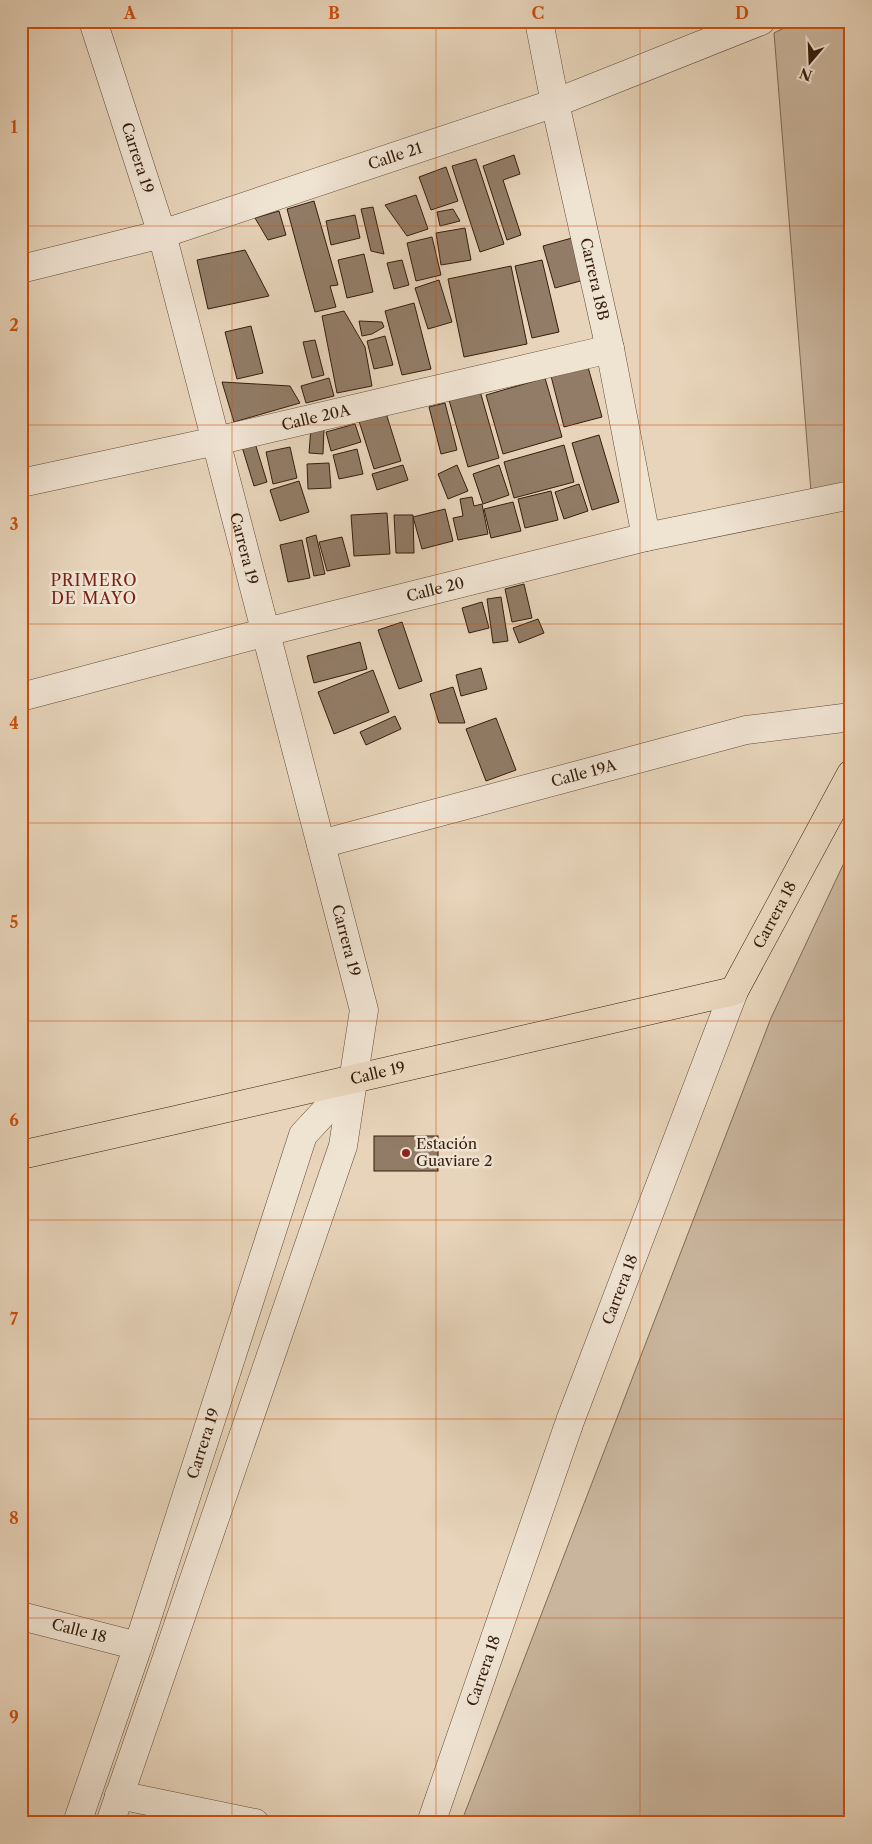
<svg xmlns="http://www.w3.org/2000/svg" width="872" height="1844" font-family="'Libre Caslon Text',serif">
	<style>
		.green { fill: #c9b59d; stroke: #7f6955 }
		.building { fill: #927c67; stroke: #351d0d }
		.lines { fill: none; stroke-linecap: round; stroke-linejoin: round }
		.minor-casing { stroke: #624b38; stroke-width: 29 }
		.major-casing { stroke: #351d0d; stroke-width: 29 }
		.minor { stroke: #efe3d2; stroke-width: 28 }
		.major { stroke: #e7d4ba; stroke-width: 28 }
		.grid { fill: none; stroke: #cd500c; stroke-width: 1; stroke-opacity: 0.55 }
		.poi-dot { fill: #8f2418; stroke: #efe3d2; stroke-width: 2 }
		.labels { text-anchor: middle; stroke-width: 5; stroke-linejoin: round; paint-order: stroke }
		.street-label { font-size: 15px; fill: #351d0d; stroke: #efe3d2 }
		.poi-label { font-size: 15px; fill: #351d0d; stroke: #efe3d2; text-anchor: start }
		.neighbourhood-label { font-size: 16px; letter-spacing: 1px; fill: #7a1f14; stroke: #efe3d2 }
		.neatline { fill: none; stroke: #cd500c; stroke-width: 2 }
		.grid-label { font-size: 16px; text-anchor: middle; font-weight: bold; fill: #cd500c }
	</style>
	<rect width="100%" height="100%" fill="#e7d4ba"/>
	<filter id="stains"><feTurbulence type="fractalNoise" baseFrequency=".004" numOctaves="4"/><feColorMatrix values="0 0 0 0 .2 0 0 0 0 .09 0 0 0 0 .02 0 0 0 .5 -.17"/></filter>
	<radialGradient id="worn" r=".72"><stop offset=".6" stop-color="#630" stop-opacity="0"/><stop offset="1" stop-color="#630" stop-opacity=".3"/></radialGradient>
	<g class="green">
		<polygon points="798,21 851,21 851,489 811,492 774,33"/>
		<polygon points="851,848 851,1823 461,1823 771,1018"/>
	</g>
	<g class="building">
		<polygon points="514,155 520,174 503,180 521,235 507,240 483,166"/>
		<polygon points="476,159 504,244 480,252 452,166"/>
		<polygon points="446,167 458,201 431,210 419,177"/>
		<polygon points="416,195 428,229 407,236 385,205"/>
		<polygon points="314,201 338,285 330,286 336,307 315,312 287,209"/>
		<polygon points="373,207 384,254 371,251 361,209"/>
		<polygon points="453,209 460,221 440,226 437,212"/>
		<polygon points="279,211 286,235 268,240 255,218"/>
		<polygon points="355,215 360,238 331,245 326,221"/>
		<polygon points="465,228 471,260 441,265 436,233"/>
		<polygon points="432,237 441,275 416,281 407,243"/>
		<polygon points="572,238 584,280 555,288 543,246"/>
		<polygon points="245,250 269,296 208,309 197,260"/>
		<polygon points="364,254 373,292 347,298 338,260"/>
		<polygon points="402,260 409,285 394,289 387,263"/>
		<polygon points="542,260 559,332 532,338 515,266"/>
		<polygon points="511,266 527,344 464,357 448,279"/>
		<polygon points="439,280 452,322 428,329 415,288"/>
		<polygon points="414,303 431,369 402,375 385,311"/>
		<polygon points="344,311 365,347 372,386 337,393 322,316"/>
		<polygon points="359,321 382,322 384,327 372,334 362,336"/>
		<polygon points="251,326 263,373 237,379 225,332"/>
		<polygon points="385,336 393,365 374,369 367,341"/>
		<polygon points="315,340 324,375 312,378 303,342"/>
		<polygon points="588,367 602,417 564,427 551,376"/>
		<polygon points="329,378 334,396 306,403 301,386"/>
		<polygon points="545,378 562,437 503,454 486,395"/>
		<polygon points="222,382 290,386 300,403 234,422"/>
		<polygon points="480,391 499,458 468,467 449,400"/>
		<polygon points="445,403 457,450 441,454 429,407"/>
		<polygon points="385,410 401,461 374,469 358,418"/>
		<polygon points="355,424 361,442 331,451 326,432"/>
		<polygon points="311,427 324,428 323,454 309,453"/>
		<polygon points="599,435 619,502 592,510 572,443"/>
		<polygon points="255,443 267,482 254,486 242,447"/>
		<polygon points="564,445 574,482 514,498 504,462"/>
		<polygon points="290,447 297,478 273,484 266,452"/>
		<polygon points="357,449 363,474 339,479 333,455"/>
		<polygon points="329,463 331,488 308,489 307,464"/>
		<polygon points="403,465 408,480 377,490 372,474"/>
		<polygon points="457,465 468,491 448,499 438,474"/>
		<polygon points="499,465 509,495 483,504 473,474"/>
		<polygon points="299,481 309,512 280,521 270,490"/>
		<polygon points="579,484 588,511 564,519 555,492"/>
		<polygon points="551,491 558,520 525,528 518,499"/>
		<polygon points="472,497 474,506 482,504 488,534 458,540 453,518 463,516 460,499"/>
		<polygon points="513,502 521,531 491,538 484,509"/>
		<polygon points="445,509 453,541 422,549 413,517"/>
		<polygon points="387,513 390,554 354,556 351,515"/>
		<polygon points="394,515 413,515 414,553 396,553"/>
		<polygon points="316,535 325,574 314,576 306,538"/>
		<polygon points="342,537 350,566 327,571 319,542"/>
		<polygon points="302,540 310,578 288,582 280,545"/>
		<polygon points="524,584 532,618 512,622 505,589"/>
		<polygon points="501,597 508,641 493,643 487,599"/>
		<polygon points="482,602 489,628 469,633 462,608"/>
		<polygon points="538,619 544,633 519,643 513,628"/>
		<polygon points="402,622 422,681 399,689 378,630"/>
		<polygon points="360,642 367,669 314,683 307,656"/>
		<polygon points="481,668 487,689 461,696 456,675"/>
		<polygon points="373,670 389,712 334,734 318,692"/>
		<polygon points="453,687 465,723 439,723 430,694"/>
		<polygon points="395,716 401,729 366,745 360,732"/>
		<polygon points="496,718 516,770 486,781 466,729"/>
		<rect x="374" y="1136" width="64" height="35"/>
	</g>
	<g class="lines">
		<defs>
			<g id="minor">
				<path id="s1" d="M93,21l69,213 202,776 -21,136 -233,677"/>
				<path id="s2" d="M539,21l16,82 55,246 36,188"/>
				<path id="s3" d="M21,269l141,-35 393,-131 206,-82"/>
				<path id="s4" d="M21,483l195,-42 394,-92"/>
				<path id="s5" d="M21,697l245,-65 380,-95 205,-42"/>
				<path id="s6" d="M321,844l425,-114 105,-13"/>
				<path id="s7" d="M21,1616l117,30"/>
				<polyline points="119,1795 255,1823"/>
				<path id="s8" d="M77,1823l61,-177 165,-511 51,-55"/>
				<path id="s9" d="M431,1823l139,-402 164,-430"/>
			</g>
			<g id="major">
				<path id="s10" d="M21,1155c238,-53 475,-110 713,-164l117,-217"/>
			</g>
		</defs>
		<use href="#minor" class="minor-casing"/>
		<use href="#major" class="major-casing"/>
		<use href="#minor" class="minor"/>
		<use href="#major" class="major"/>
	</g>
	<path class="grid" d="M232,21v1802M436,21v1802M640,21v1802M21,226h830M21,425h830M21,624h830M21,823h830M21,1021h830M21,1220h830M21,1419h830M21,1618h830"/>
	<circle class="poi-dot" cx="406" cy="1153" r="5"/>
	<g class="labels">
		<g class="street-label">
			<text dy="5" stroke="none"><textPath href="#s3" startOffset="391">Calle 21</textPath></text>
			<text dy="5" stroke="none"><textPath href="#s1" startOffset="144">Carrera 19</textPath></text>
			<text dy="5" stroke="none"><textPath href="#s2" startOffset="264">Carrera 18B</textPath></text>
			<text dy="5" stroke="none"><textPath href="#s4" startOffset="302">Calle 20A</textPath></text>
			<text dy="5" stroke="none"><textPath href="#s1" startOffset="549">Carrera 19</textPath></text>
			<text dy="5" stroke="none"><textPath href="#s5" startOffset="428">Calle 20</textPath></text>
			<text dy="5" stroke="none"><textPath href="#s6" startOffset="272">Calle 19A</textPath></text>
			<text dy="5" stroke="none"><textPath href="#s10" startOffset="818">Carrera 18</textPath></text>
			<text dy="5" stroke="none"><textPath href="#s1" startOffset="954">Carrera 19</textPath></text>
			<text dy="5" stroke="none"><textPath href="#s10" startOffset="366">Calle 19</textPath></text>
			<text dy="5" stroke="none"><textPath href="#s9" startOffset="566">Carrera 18</textPath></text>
			<text dy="5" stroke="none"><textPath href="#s8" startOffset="400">Carrera 19</textPath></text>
			<text dy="5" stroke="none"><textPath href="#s7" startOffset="60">Calle 18</textPath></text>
			<text dy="5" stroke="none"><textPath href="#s9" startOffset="161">Carrera 18</textPath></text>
		</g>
		<g class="poi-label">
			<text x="416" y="1149">Estación<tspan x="416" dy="17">Guaviare 2</tspan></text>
		</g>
		<g class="neighbourhood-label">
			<text x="94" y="586">PRIMERO<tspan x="94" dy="18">DE MAYO</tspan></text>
		</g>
	</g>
	<rect width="872" height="1844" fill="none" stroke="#e7d4ba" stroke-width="55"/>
	<g transform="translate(810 62) rotate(199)" stroke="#efe3d2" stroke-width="4" paint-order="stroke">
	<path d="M0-4L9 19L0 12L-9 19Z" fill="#351d0d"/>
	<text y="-8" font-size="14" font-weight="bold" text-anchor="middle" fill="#351d0d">N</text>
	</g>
	<rect x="28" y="28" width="816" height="1788" class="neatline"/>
	<g class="grid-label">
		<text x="130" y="19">A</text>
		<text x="334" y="19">B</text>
		<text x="538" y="19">C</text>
		<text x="742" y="19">D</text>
		<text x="14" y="133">1</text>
		<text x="14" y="331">2</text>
		<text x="14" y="530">3</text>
		<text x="14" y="729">4</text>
		<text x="14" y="928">5</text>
		<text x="14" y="1126">6</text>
		<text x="14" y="1325">7</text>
		<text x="14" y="1524">8</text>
		<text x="14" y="1723">9</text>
	</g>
	<rect width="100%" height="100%" filter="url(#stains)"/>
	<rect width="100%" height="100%" fill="url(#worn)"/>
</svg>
